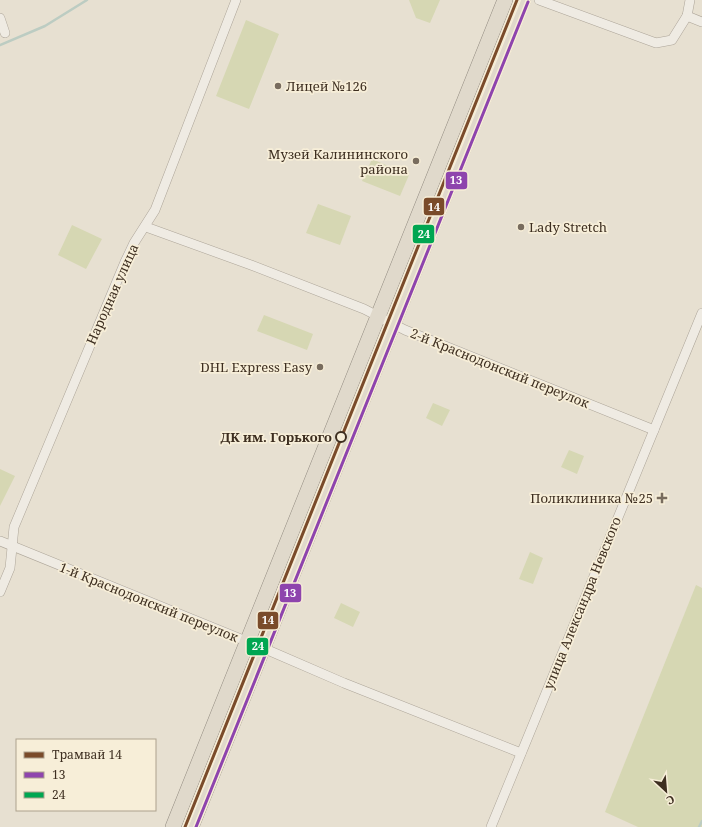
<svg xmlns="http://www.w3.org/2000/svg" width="702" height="827" font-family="'Noto Serif',serif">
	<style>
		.green { fill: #d6d7b3 }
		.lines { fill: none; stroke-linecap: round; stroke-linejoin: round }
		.stream { stroke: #bcccc2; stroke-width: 2.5 }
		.minor-casing { stroke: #ada599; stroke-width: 10 }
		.trunk-casing { stroke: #928b80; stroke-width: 16 }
		.minor { stroke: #efebe3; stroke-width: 9 }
		.trunk { stroke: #e0d9cb; stroke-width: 15 }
		.bus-1-casing { stroke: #f7eed8; stroke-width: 6 }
		.bus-2-casing { stroke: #f7eed8; stroke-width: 6 }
		.bus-1 { stroke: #8e44ad; stroke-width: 3 }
		.bus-2 { stroke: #00a651; stroke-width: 3 }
		.tram-1-casing { stroke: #f7eed8; stroke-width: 6 }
		.tram-1 { stroke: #7a4b2a; stroke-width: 3 }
		.poi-dot { fill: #786c5e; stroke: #f7eed8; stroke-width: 1.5 }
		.stop-dot { fill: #f7eed8; stroke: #3d2e20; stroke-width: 2 }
		.labels { text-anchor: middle; stroke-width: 3.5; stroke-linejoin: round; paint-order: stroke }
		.poi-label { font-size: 13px; fill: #3d2e20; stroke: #f7eed8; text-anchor: end }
		.street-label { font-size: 13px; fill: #3d2e20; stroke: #f7eed8 }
		.stop-label { font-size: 13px; font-weight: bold; fill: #3d2e20; stroke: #f7eed8; text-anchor: end }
		.line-badge { stroke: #f7eed8; stroke-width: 1.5 }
		.badge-label { font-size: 11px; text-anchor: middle; font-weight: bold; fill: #fff }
	</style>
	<rect width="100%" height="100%" fill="#e7e0d1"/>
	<g class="green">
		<polygon points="409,0 440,0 430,23 416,18"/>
		<polygon points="246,20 279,34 249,109 216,96"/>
		<polygon points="372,159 409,175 400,196 362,181"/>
		<polygon points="318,204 351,216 340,245 306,233"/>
		<polygon points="72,225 102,239 86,269 58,255"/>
		<polygon points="264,315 313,334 307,350 257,331"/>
		<polygon points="433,403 450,410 442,426 426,418"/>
		<polygon points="569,450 584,456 577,474 561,467"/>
		<polygon points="0,469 15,476 0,506"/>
		<polygon points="530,552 543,558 533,584 519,579"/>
		<polygon points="696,585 702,588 702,827 638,827 605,812"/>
		<polygon points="341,603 360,612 353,627 334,618"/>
	</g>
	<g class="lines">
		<g class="stream">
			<polyline points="0,45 45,26 87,0"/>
			<polyline points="699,827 702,821"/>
		</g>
		<defs>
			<g id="minor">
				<polyline points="539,0 656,43 672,40 687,16 702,22"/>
				<polyline points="687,16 690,0"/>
				<polyline points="0,18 5,33"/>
				<polyline points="146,227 251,265 364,309 405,330 654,430"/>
				<polyline points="0,541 263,648 344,683 521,753"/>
				<polyline points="0,592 10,568 14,527 125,262 134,243 155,210 236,0"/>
				<polyline points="491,827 702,313"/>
			</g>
			<g id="trunk">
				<polyline points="173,827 505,0"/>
				<polyline points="191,827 523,0"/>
			</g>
		</defs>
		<use href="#minor" class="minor-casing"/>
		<use href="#trunk" class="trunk-casing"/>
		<use href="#minor" class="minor"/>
		<use href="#trunk" class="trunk"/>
		<defs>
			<polyline id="bus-1" points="196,827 528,2"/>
			<polyline id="bus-2" points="186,825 518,0"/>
		</defs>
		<use href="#bus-1" class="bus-1-casing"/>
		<use href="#bus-2" class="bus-2-casing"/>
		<use href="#bus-1" class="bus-1"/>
		<use href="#bus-2" class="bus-2"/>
		<defs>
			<polyline id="tram-1" points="185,827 517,0"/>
		</defs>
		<use href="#tram-1" class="tram-1-casing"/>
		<use href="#tram-1" class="tram-1"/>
	</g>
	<g class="poi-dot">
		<circle cx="278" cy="86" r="4"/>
		<circle cx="416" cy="161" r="4"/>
		<circle cx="521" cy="227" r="4"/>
		<circle cx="320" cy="367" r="4"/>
		<path d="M660 492h4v4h4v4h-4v4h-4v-4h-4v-4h4z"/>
	</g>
	<circle class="stop-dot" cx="341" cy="437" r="5"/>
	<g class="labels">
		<g class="poi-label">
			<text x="286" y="91" text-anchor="start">Лицей №126</text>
			<text x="408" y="159">Музей Калининского<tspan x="408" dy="15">района</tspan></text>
			<text x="529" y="232" text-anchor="start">Lady Stretch</text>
			<text x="312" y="372">DHL Express Easy</text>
			<text x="653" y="503">Поликлиника №25</text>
		</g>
		<g class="street-label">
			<text transform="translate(112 294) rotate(-66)" y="5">Народная улица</text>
			<text transform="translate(500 368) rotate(22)" y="5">2-й Краснодонский переулок</text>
			<text transform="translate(149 602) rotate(22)" y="5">1-й Краснодонский переулок</text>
			<text transform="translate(582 603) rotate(-68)" y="5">улица Александра Невского</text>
		</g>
		<g class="stop-label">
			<text x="332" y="442">ДК им. Горького</text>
		</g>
	</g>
	<g class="line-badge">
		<rect x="445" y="171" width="23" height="19" rx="4" fill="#8e44ad"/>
		<rect x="423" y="197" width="22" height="19" rx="4" fill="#7a4b2a"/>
		<rect x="412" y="224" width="23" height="20" rx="4" fill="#00a651"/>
		<rect x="279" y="583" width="23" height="20" rx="4" fill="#8e44ad"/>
		<rect x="257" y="611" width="22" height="19" rx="4" fill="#7a4b2a"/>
		<rect x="246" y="637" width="23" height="19" rx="4" fill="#00a651"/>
	</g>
	<g class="badge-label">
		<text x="456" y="184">13</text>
		<text x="434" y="211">14</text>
		<text x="424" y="238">24</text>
		<text x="290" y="597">13</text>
		<text x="268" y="624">14</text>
		<text x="258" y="650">24</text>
	</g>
	<rect x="16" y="739" width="140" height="72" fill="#f7eed8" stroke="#ada18e"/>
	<rect x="24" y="752" width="20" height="6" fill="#7a4b2a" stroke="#ada18e"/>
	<text x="52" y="759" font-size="12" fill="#3d2e20">Трамвай 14</text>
	<rect x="24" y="772" width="20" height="6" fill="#8e44ad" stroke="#ada18e"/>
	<text x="52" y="779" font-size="12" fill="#3d2e20">13</text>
	<rect x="24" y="792" width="20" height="6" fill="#00a651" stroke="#ada18e"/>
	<text x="52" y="799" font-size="12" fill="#3d2e20">24</text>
	<g transform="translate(666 791) rotate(154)" stroke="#f7eed8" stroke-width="3" paint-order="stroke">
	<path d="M0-3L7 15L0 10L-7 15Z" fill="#3d2e20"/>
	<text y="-6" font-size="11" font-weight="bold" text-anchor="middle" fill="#3d2e20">С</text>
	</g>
</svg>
